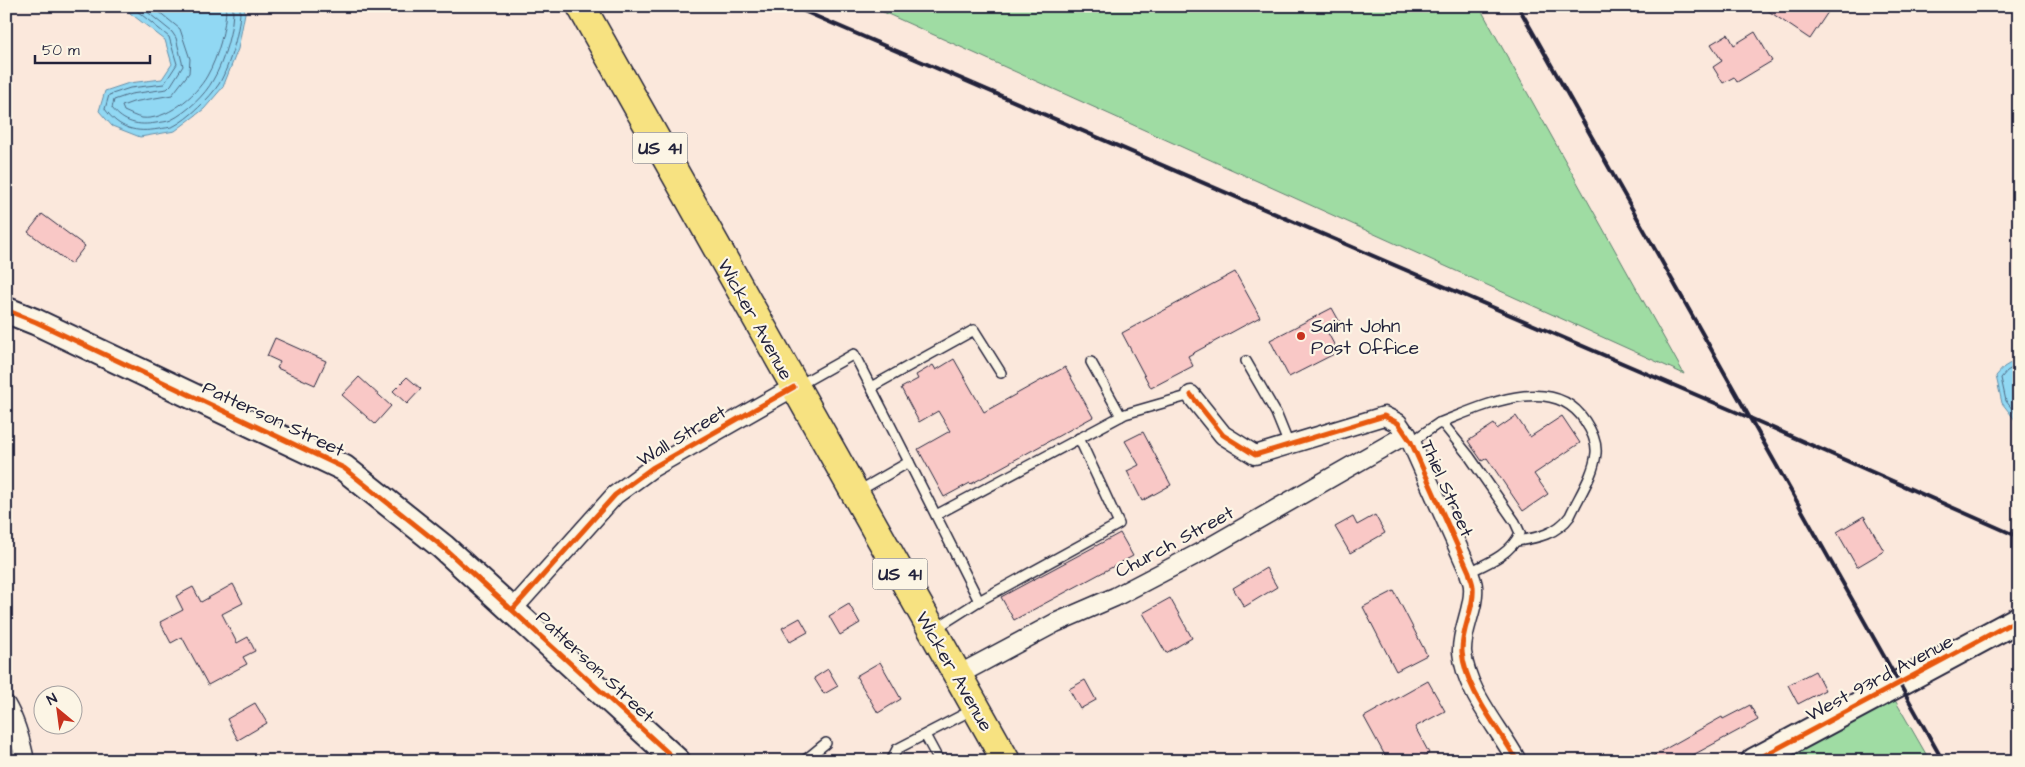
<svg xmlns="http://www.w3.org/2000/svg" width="2025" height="767" font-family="'Architects Daughter',sans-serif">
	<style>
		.green { fill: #9fdca3; stroke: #607f6f }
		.water { fill: #91d8f3; stroke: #658fa9 }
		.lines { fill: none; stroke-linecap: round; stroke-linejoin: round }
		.shore { stroke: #4e6b85; stroke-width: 1 }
		.building { fill: #f9c8c6; stroke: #22223b }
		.lane-casing { stroke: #22223b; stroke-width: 12 }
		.street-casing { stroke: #22223b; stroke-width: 21 }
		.secondary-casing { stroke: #22223b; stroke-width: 29 }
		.highway-casing { stroke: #22223b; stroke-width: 31 }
		.lane { stroke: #fcf5e5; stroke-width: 9 }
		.street { stroke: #fcf5e5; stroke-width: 18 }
		.secondary { stroke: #fcf5e5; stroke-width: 25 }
		.highway { stroke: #f7e281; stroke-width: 28 }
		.rail { stroke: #22223b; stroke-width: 4 }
		.cycleway-casing { stroke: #fcf5e5; stroke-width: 8 }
		.cycleway { stroke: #e8590c; stroke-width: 5 }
		.poi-dot { fill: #c8321e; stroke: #fcf5e5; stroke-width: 2 }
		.labels { text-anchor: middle; stroke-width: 4.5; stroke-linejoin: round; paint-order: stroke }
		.shield { fill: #fcf5e5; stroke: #63616e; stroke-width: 1 }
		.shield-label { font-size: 18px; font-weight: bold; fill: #22223b }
		.street-label { font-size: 19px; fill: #22223b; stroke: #fcf5e5 }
		.poi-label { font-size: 19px; fill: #22223b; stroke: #fcf5e5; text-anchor: start }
	</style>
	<rect width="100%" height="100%" fill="#fbe8dc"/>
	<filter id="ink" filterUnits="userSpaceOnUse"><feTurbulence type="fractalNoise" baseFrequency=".02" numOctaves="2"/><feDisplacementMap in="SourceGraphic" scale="10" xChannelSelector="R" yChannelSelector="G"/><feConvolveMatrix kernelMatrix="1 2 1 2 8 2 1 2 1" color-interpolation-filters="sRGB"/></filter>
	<g filter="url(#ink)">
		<g class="green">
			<polygon points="870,6 1479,6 1684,374"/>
			<polygon points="1892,695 1930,761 1769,761"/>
		</g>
		<g class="water">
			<polygon points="126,6 244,6 245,13 238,49 223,87 204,109 175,131 140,137 112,126 99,111 105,91 129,83 162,79 172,64 165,40 130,13"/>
			<polygon points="2019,358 2019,425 2002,403 1996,376 2004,367"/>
		</g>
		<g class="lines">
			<g class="shore">
				<path d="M131,6l38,31 8,27 -13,20 -34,4 -21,7 -4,14c14,20 31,24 54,20 4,-1 11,-1 15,-3 14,-7 36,-28 45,-42 11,-19 22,-56 21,-78"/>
				<path d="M140,6l32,26 4,6 7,28 -12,19 -4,4 -36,5 -17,6 -2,8c12,15 26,18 44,15 5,-1 11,-1 15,-3 16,-8 34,-25 42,-40 11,-18 21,-53 20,-74"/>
				<path d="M152,6l28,23 10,30 -1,14 -17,22 -39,7 -11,4 2,5c5,2 12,6 18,7 23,3 54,-22 65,-42 11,-19 19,-48 19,-70"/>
				<polyline points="2019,364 2007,371 2001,378 2006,401 2019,418"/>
			</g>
		</g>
		<g class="building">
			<polygon points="1761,6 1832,6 1810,39"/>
			<polygon points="1755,32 1772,61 1737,82 1734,77 1723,83 1713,67 1722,61 1711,44 1728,34 1734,45"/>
			<polygon points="42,214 85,246 71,264 28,232"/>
			<polygon points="1235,272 1260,317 1188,356 1193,366 1151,388 1122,333"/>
			<polygon points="1332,308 1342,326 1328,333 1338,352 1289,377 1270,340"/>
			<polygon points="275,338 326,361 315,385 277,368 280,362 267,356"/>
			<polygon points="954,359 984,412 1065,367 1093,417 971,484 970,483 944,497 918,449 950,431 938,411 919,422 901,388 918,379 916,375 933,365 936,370"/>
			<polygon points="359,377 391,406 375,424 342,395"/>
			<polygon points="407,377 421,389 407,404 393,391"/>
			<polygon points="1516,416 1530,437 1562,416 1580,443 1534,474 1548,494 1523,511 1487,458 1482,461 1468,441 1494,424 1497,429"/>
			<polygon points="1143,432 1171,485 1142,501 1127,471 1139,465 1125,441"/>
			<polygon points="1375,515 1385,533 1350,553 1335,527 1353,517 1357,525"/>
			<polygon points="1864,516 1884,551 1857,567 1837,532"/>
			<polygon points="1120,533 1133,556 1014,620 1001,597"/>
			<polygon points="1266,568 1277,587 1244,607 1233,588"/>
			<polygon points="233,584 243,603 222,614 237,643 248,637 255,651 243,657 247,664 208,685 182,637 171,643 160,622 183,610 176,596 193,587 201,602"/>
			<polygon points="1394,591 1427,655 1396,671 1363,607"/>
			<polygon points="1170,598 1192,638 1166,653 1143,613"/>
			<polygon points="849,604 860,623 840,635 829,616"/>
			<polygon points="800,618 808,632 790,642 782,628"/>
			<polygon points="880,662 901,699 878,713 856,676"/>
			<polygon points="828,669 838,686 824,694 814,678"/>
			<polygon points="1815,671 1825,690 1798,704 1788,685"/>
			<polygon points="1085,680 1096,700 1080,709 1069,689"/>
			<polygon points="1428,681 1445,711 1415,727 1429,753 1416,761 1388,761 1364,717"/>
			<polygon points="255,703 267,723 238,740 227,719"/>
			<polygon points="1750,705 1758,720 1682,761 1644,761 1722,717 1723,719"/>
		</g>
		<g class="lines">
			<defs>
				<g id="lane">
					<polyline points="1246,361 1276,413 1289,445"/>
					<polyline points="1091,362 1121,416"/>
					<polyline points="799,385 854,354 909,462"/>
					<polyline points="871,387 974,330 1001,373"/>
					<path d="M1439,423c42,-16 114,-52 146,-2 6,9 12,21 11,32 -2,22 -17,43 -26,63 -13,18 -33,22 -53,25"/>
					<path d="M1411,442l28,-19 5,2 25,31 46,66 5,11c-9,21 -32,30 -51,39"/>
					<polyline points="857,492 909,462 979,601 935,629"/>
					<polyline points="936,515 1125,414 1191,395"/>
					<polyline points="979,601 1119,524 1079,438"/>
					<polyline points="925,735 939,761"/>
					<polyline points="804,761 826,743"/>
					<polyline points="891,761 897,749 974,709"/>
				</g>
				<g id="street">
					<path d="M1191,395l32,40 32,20 129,-39 14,7 13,19 58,130c1,5 4,10 4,15 2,21 -12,42 -11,65 4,40 36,74 55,109"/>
					<polyline points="512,610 615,495 652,468 794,387"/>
					<polyline points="958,675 1055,623 1115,597 1201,552 1407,434"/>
					<path d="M6,705c10,17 15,36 19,56"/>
				</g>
				<g id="secondary">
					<polyline points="6,310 36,322 344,468 443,547 677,761"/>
					<polyline points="1754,761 2019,619"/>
				</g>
				<polyline id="highway" points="581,6 1006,761"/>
			</defs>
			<use href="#lane" class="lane-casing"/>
			<use href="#street" class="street-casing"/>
			<use href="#secondary" class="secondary-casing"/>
			<use href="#highway" class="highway-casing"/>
			<use href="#lane" class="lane"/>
			<use href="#street" class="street"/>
			<use href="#secondary" class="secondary"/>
			<use href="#highway" class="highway"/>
			<g class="rail">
				<polyline points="792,6 1750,418 2019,537"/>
				<polyline points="1518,6 1943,761"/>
			</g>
			<defs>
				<g id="cycleway">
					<polyline points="6,310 36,322 344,468 443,547 677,761"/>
					<path d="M1191,395l32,40 32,20 129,-39 14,7 13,19 58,130c1,5 4,10 4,15 2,21 -12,42 -11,65 4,40 36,74 55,109"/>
					<polyline points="512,610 615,495 652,468 794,387"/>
					<polyline points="1754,761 2019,619"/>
				</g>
			</defs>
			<use href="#cycleway" class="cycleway-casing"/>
			<use href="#cycleway" class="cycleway"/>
		</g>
	</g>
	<circle class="poi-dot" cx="1301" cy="336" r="5"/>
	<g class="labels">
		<g class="shield">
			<rect x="632.5" y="132.5" width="55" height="31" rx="4"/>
			<rect x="872.5" y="558.5" width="55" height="31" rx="4"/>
		</g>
		<g class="shield-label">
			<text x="660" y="154">US 41</text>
			<text x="900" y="580">US 41</text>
		</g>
		<g class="street-label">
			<text transform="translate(756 319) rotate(61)" y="7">Wicker Avenue</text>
			<text transform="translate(274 418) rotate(25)" y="7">Patterson Street</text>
			<text transform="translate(681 435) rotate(-31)" y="7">Wall Street</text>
			<text transform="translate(1448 488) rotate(66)" y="7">Thiel Street</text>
			<text transform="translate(1174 541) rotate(-28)" y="7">Church Street</text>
			<text transform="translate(596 666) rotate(43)" y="7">Patterson Street</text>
			<text transform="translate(955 671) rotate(60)" y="7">Wicker Avenue</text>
			<text transform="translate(1879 677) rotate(-28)" y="7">West 93rd Avenue</text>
		</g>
		<g class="poi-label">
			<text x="1311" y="332">Saint John<tspan x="1311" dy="22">Post Office</tspan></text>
		</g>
	</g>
	<rect width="2025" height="767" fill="none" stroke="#fcf5e5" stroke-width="25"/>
	<rect x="12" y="12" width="2000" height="742" fill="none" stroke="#22223b" stroke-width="2" filter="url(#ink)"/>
	<g transform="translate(58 710) rotate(331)"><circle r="24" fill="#fcf5e5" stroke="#a5a1a1"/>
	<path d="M0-4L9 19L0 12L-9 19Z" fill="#c8321e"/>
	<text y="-8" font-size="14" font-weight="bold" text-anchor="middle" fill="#22223b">N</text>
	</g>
	<path d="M35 55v8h115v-8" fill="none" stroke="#22223b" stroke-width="2.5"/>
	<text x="42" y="55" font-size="15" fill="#22223b" stroke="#fcf5e5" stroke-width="4" paint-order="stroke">50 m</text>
</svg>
